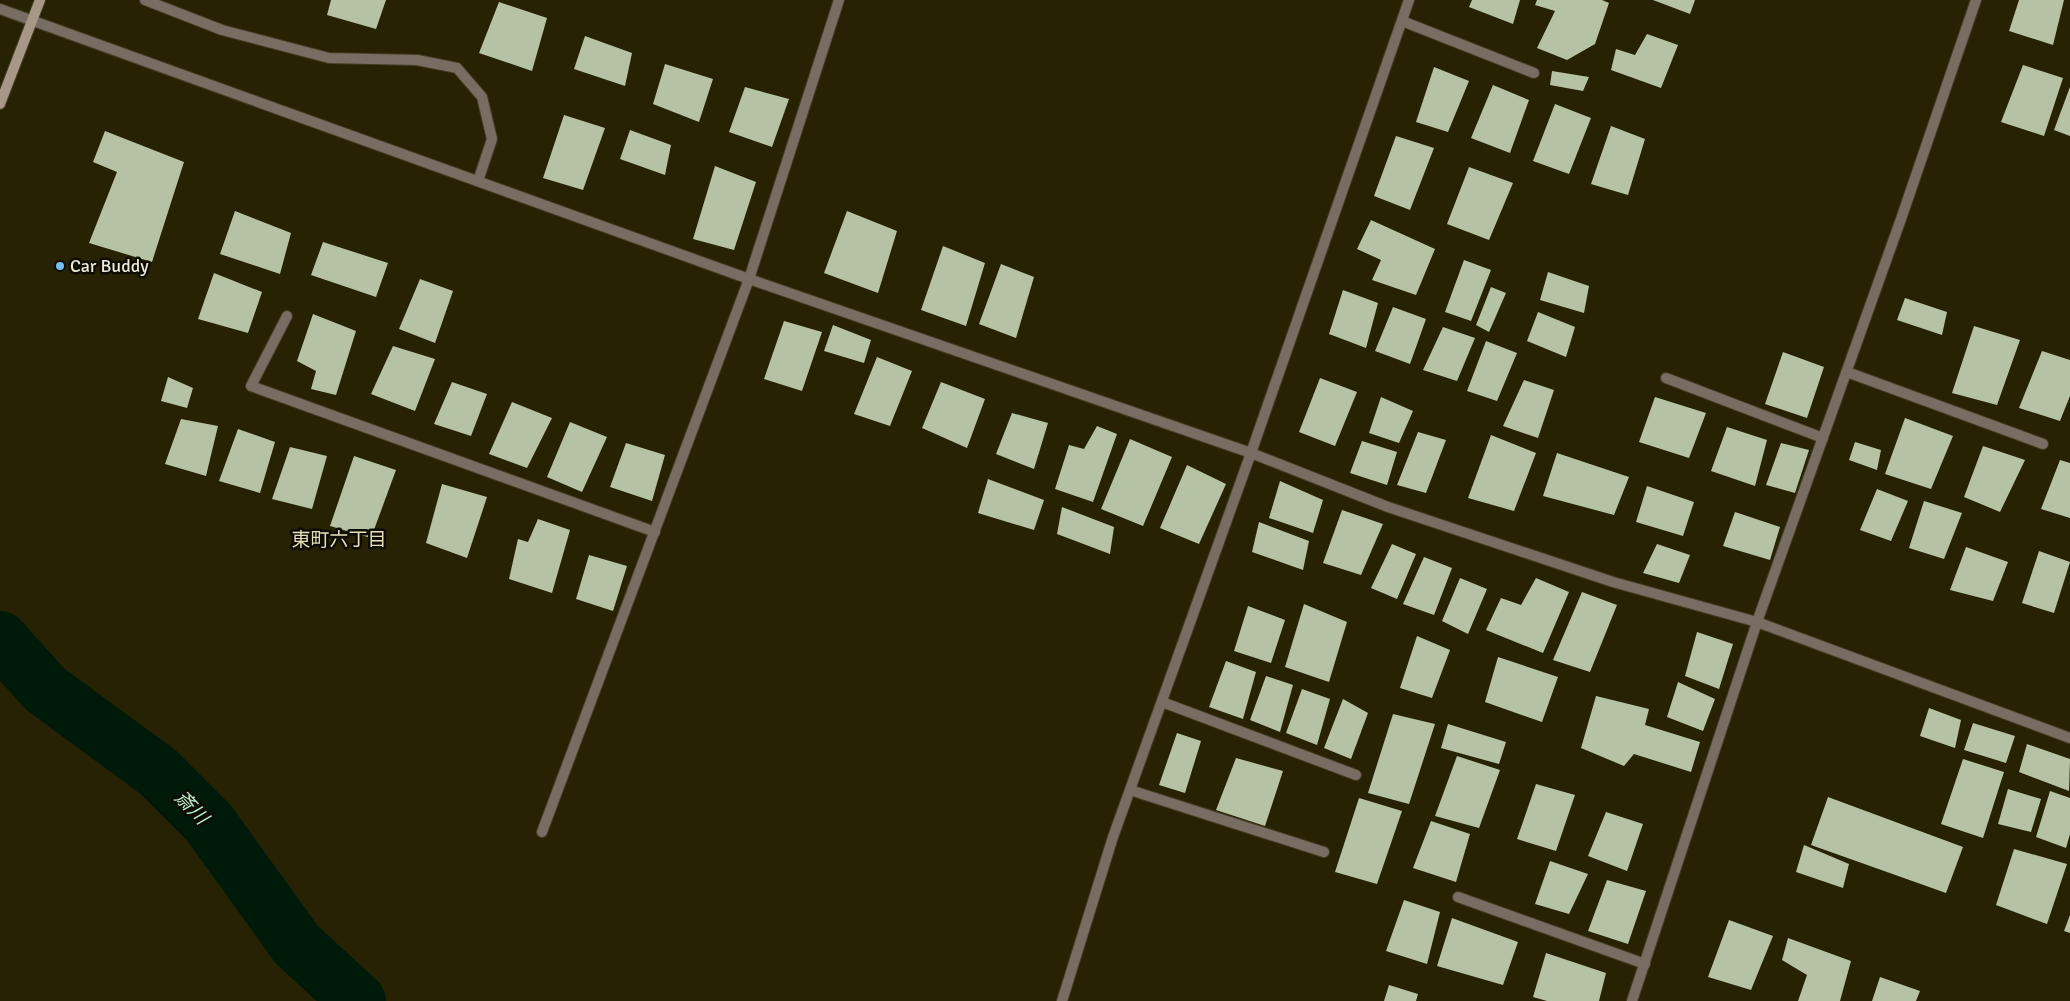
<svg xmlns="http://www.w3.org/2000/svg" width="2070" height="1001" font-family="Signika,'Noto Sans JP',sans-serif">
	<style>
		.lines { fill: none; stroke-linecap: round; stroke-linejoin: round }
		.river { stroke: #001a0a; stroke-width: 56 }
		.building { fill: #b5c3a4 }
		.lane-casing { stroke: #433e23; stroke-width: 12 }
		.street-casing { stroke: #433e23; stroke-width: 12 }
		.secondary-casing { stroke: #433e23; stroke-width: 12 }
		.lane { stroke: #776d62; stroke-width: 10 }
		.street { stroke: #776d62; stroke-width: 10 }
		.secondary { stroke: #a79786; stroke-width: 10 }
		.poi-dot { fill: #75c0f6; stroke: #0e0c03; stroke-width: 2 }
		.labels { text-anchor: middle; stroke-width: 5; stroke-linejoin: round; paint-order: stroke }
		.poi-label { font-size: 18px; fill: #ece9d8; stroke: #0e0c03; text-anchor: start }
		.neighbourhood-label { font-size: 19px; fill: #e4debc; stroke: #0e0c03 }
		.water-label { font-size: 19px; font-style: italic; fill: #b8f0cb; stroke: #0e0c03 }
	</style>
	<rect width="100%" height="100%" fill="#282205"/>
	<g class="lines">
		<polyline class="river" points="0,639 45,689 158,772 209,823 297,945 358,1001"/>
	</g>
	<g class="building">
		<polygon points="331,0 386,0 376,29 327,15"/>
		<polygon points="1472,0 1520,0 1513,24 1469,7"/>
		<polygon points="1537,0 1602,0 1609,3 1595,44 1567,60 1537,48 1555,11 1535,5"/>
		<polygon points="1653,0 1695,0 1690,14"/>
		<polygon points="2019,0 2064,0 2053,45 2009,31"/>
		<polygon points="499,2 547,18 532,71 479,53"/>
		<polygon points="1647,34 1678,45 1661,88 1611,70 1616,49 1635,55"/>
		<polygon points="585,36 632,53 625,86 574,69"/>
		<polygon points="665,64 713,79 699,122 653,104"/>
		<polygon points="2023,65 2063,78 2044,136 2001,122"/>
		<polygon points="1434,67 1469,81 1448,132 1416,122"/>
		<polygon points="1552,71 1589,77 1583,91 1550,85"/>
		<polygon points="1493,85 1529,100 1510,153 1471,138"/>
		<polygon points="745,87 789,99 772,147 729,132"/>
		<polygon points="2070,87 2070,136 2054,130"/>
		<polygon points="1555,104 1591,118 1569,174 1533,161"/>
		<polygon points="564,115 605,128 583,190 543,178"/>
		<polygon points="1611,126 1645,139 1628,195 1591,184"/>
		<polygon points="630,130 671,145 665,175 620,159"/>
		<polygon points="105,131 184,162 152,262 89,243 117,172 93,162"/>
		<polygon points="1396,136 1434,148 1410,210 1374,196"/>
		<polygon points="715,166 756,182 734,250 693,239"/>
		<polygon points="1469,167 1513,183 1489,240 1447,224"/>
		<polygon points="235,211 291,233 280,274 220,254"/>
		<polygon points="847,211 897,231 878,293 824,273"/>
		<polygon points="1371,220 1435,249 1416,295 1372,280 1381,260 1357,249"/>
		<polygon points="323,242 388,263 376,297 311,275"/>
		<polygon points="943,246 985,263 966,326 921,310"/>
		<polygon points="1464,260 1491,270 1471,321 1445,312"/>
		<polygon points="1001,264 1034,277 1016,338 979,324"/>
		<polygon points="1548,272 1589,286 1584,313 1540,300"/>
		<polygon points="214,273 262,292 248,333 198,319"/>
		<polygon points="420,279 453,291 435,343 399,329"/>
		<polygon points="1491,287 1506,293 1489,332 1476,325"/>
		<polygon points="1343,290 1378,303 1366,348 1329,334"/>
		<polygon points="1905,298 1947,312 1942,335 1897,320"/>
		<polygon points="1393,307 1426,319 1410,364 1375,351"/>
		<polygon points="1538,312 1575,327 1566,357 1527,341"/>
		<polygon points="313,314 356,331 336,395 311,389 316,371 297,361"/>
		<polygon points="784,321 822,332 802,391 764,379"/>
		<polygon points="833,325 871,340 864,363 824,351"/>
		<polygon points="1974,326 2020,340 1997,405 1952,393"/>
		<polygon points="1443,327 1475,338 1457,381 1423,370"/>
		<polygon points="1486,341 1517,353 1497,401 1467,391"/>
		<polygon points="393,346 435,359 415,411 371,394"/>
		<polygon points="2042,351 2070,360 2070,396 2060,421 2019,408"/>
		<polygon points="1783,352 1824,367 1807,418 1765,404"/>
		<polygon points="877,357 912,371 890,426 854,414"/>
		<polygon points="168,377 193,388 187,408 161,401"/>
		<polygon points="1320,378 1357,392 1335,446 1299,432"/>
		<polygon points="1524,380 1554,390 1538,438 1503,426"/>
		<polygon points="452,382 487,394 471,436 434,424"/>
		<polygon points="941,382 985,399 967,448 922,428"/>
		<polygon points="1381,397 1413,411 1399,443 1369,433"/>
		<polygon points="1655,397 1706,413 1689,458 1639,442"/>
		<polygon points="512,402 552,418 527,468 489,454"/>
		<polygon points="1012,413 1048,423 1034,469 996,454"/>
		<polygon points="1905,418 1953,436 1931,489 1885,474"/>
		<polygon points="181,419 218,426 206,476 165,464"/>
		<polygon points="570,422 607,437 582,492 547,477"/>
		<polygon points="1097,426 1117,434 1093,502 1055,489 1069,445 1084,449"/>
		<polygon points="1727,427 1767,440 1755,486 1711,471"/>
		<polygon points="238,429 275,442 260,493 219,481"/>
		<polygon points="1418,432 1446,440 1426,493 1397,485"/>
		<polygon points="1491,435 1536,453 1514,511 1468,498"/>
		<polygon points="1130,439 1172,457 1143,526 1101,509"/>
		<polygon points="1362,441 1397,452 1387,485 1350,473"/>
		<polygon points="1855,442 1881,450 1877,470 1849,460"/>
		<polygon points="626,443 665,455 652,501 610,487"/>
		<polygon points="1781,443 1809,450 1795,493 1766,485"/>
		<polygon points="1983,446 2025,460 2000,512 1964,497"/>
		<polygon points="290,447 327,456 312,509 272,499"/>
		<polygon points="1557,453 1629,477 1614,515 1543,496"/>
		<polygon points="354,456 396,470 371,538 330,526"/>
		<polygon points="2060,460 2070,463 2070,518 2041,509"/>
		<polygon points="1187,465 1226,484 1199,544 1160,528"/>
		<polygon points="988,479 1044,500 1034,530 978,513"/>
		<polygon points="1280,481 1323,500 1313,533 1269,518"/>
		<polygon points="442,484 487,497 467,558 426,543"/>
		<polygon points="1647,486 1694,502 1683,536 1636,522"/>
		<polygon points="1877,489 1908,501 1891,541 1860,530"/>
		<polygon points="1924,501 1962,513 1944,559 1909,548"/>
		<polygon points="1062,507 1114,527 1110,554 1057,534"/>
		<polygon points="1342,510 1383,524 1361,575 1323,563"/>
		<polygon points="1735,512 1780,527 1770,560 1723,546"/>
		<polygon points="538,519 570,530 552,593 509,579 518,539 528,542"/>
		<polygon points="1259,522 1309,541 1303,570 1252,552"/>
		<polygon points="1392,544 1416,554 1397,599 1371,588"/>
		<polygon points="1657,544 1690,555 1679,583 1643,573"/>
		<polygon points="1966,547 2008,562 1993,601 1950,590"/>
		<polygon points="2039,551 2070,562 2054,613 2022,603"/>
		<polygon points="589,555 627,566 613,611 576,599"/>
		<polygon points="1424,557 1452,568 1434,615 1403,604"/>
		<polygon points="1460,578 1487,589 1468,634 1442,621"/>
		<polygon points="1536,578 1569,592 1543,653 1486,630 1501,598 1521,605"/>
		<polygon points="1582,592 1617,605 1590,672 1553,660"/>
		<polygon points="1304,604 1347,622 1329,682 1285,667"/>
		<polygon points="1248,606 1285,620 1271,663 1234,651"/>
		<polygon points="1697,632 1733,644 1719,689 1685,676"/>
		<polygon points="1417,636 1450,650 1432,698 1400,688"/>
		<polygon points="1498,657 1558,677 1542,722 1485,702"/>
		<polygon points="1226,661 1256,672 1243,719 1209,707"/>
		<polygon points="1266,676 1293,685 1280,732 1250,720"/>
		<polygon points="1678,682 1715,699 1703,731 1667,717"/>
		<polygon points="1302,689 1330,699 1317,745 1286,733"/>
		<polygon points="1596,696 1649,709 1645,725 1700,742 1691,772 1634,754 1624,766 1581,748"/>
		<polygon points="1343,699 1368,713 1351,759 1324,748"/>
		<polygon points="1929,708 1961,720 1955,748 1920,736"/>
		<polygon points="1393,714 1435,724 1409,804 1368,793"/>
		<polygon points="1973,723 2015,736 2006,763 1964,750"/>
		<polygon points="1448,724 1506,742 1499,764 1441,748"/>
		<polygon points="1177,733 1201,741 1185,793 1159,785"/>
		<polygon points="2027,744 2070,759 2069,791 2019,772"/>
		<polygon points="1457,756 1500,770 1479,828 1435,816"/>
		<polygon points="1236,758 1283,771 1265,826 1216,810"/>
		<polygon points="1963,759 2004,772 1983,838 1941,824"/>
		<polygon points="1536,784 1575,795 1556,851 1517,839"/>
		<polygon points="2008,789 2041,799 2031,832 1998,824"/>
		<polygon points="2050,791 2070,798 2070,834 2066,848 2036,837"/>
		<polygon points="1828,797 1963,847 1946,893 1811,845"/>
		<polygon points="1359,798 1402,811 1377,884 1335,872"/>
		<polygon points="1606,812 1643,824 1627,871 1588,856"/>
		<polygon points="1431,821 1470,834 1456,882 1413,868"/>
		<polygon points="1804,845 1849,864 1843,888 1796,872"/>
		<polygon points="2014,849 2067,864 2047,924 1996,905"/>
		<polygon points="1550,861 1588,874 1569,914 1535,904"/>
		<polygon points="1607,880 1646,891 1628,944 1588,931"/>
		<polygon points="1404,900 1440,912 1427,964 1386,951"/>
		<polygon points="2070,915 2070,933 2064,931"/>
		<polygon points="1452,918 1518,942 1503,985 1437,966"/>
		<polygon points="1729,920 1773,936 1751,990 1708,977"/>
		<polygon points="1788,938 1851,961 1840,1001 1798,1001 1807,975 1782,960"/>
		<polygon points="1546,953 1606,973 1599,1001 1547,1001 1533,997"/>
		<polygon points="1880,977 1920,991 1916,1001 1872,1001"/>
		<polygon points="1389,985 1418,994 1416,1001 1384,1001"/>
	</g>
	<g class="lines">
		<defs>
			<g id="lane">
				<polyline points="145,0 222,30 329,58 417,60 457,68 482,97 492,139 478,181"/>
				<polyline points="1402,21 1534,73"/>
				<polyline points="287,316 251,386 655,532"/>
				<polyline points="1847,372 2043,444"/>
				<polyline points="1666,378 1823,438"/>
				<polyline points="1162,702 1356,775"/>
				<polyline points="1130,790 1324,852"/>
				<polyline points="1458,897 1645,964"/>
			</g>
			<g id="street">
				<polyline points="0,9 749,279 1251,453 1388,507 1613,582 1757,622 2070,738"/>
				<polyline points="542,832 749,279 839,0"/>
				<polyline points="1062,1001 1113,837 1251,453 1409,0"/>
				<polyline points="1632,1001 1757,622 1901,219 1976,0"/>
			</g>
			<polyline id="secondary" points="0,104 40,0"/>
		</defs>
		<use href="#lane" class="lane-casing"/>
		<use href="#street" class="street-casing"/>
		<use href="#secondary" class="secondary-casing"/>
		<use href="#lane" class="lane"/>
		<use href="#street" class="street"/>
		<use href="#secondary" class="secondary"/>
	</g>
	<circle class="poi-dot" cx="60" cy="266" r="5"/>
	<g class="labels">
		<g class="poi-label">
			<text x="70" y="272">Car Buddy</text>
		</g>
		<g class="neighbourhood-label">
			<text x="339" y="546">東町六丁目</text>
		</g>
		<g class="water-label">
			<text transform="translate(192 807) rotate(46)" y="7">斎川</text>
		</g>
	</g>
</svg>
